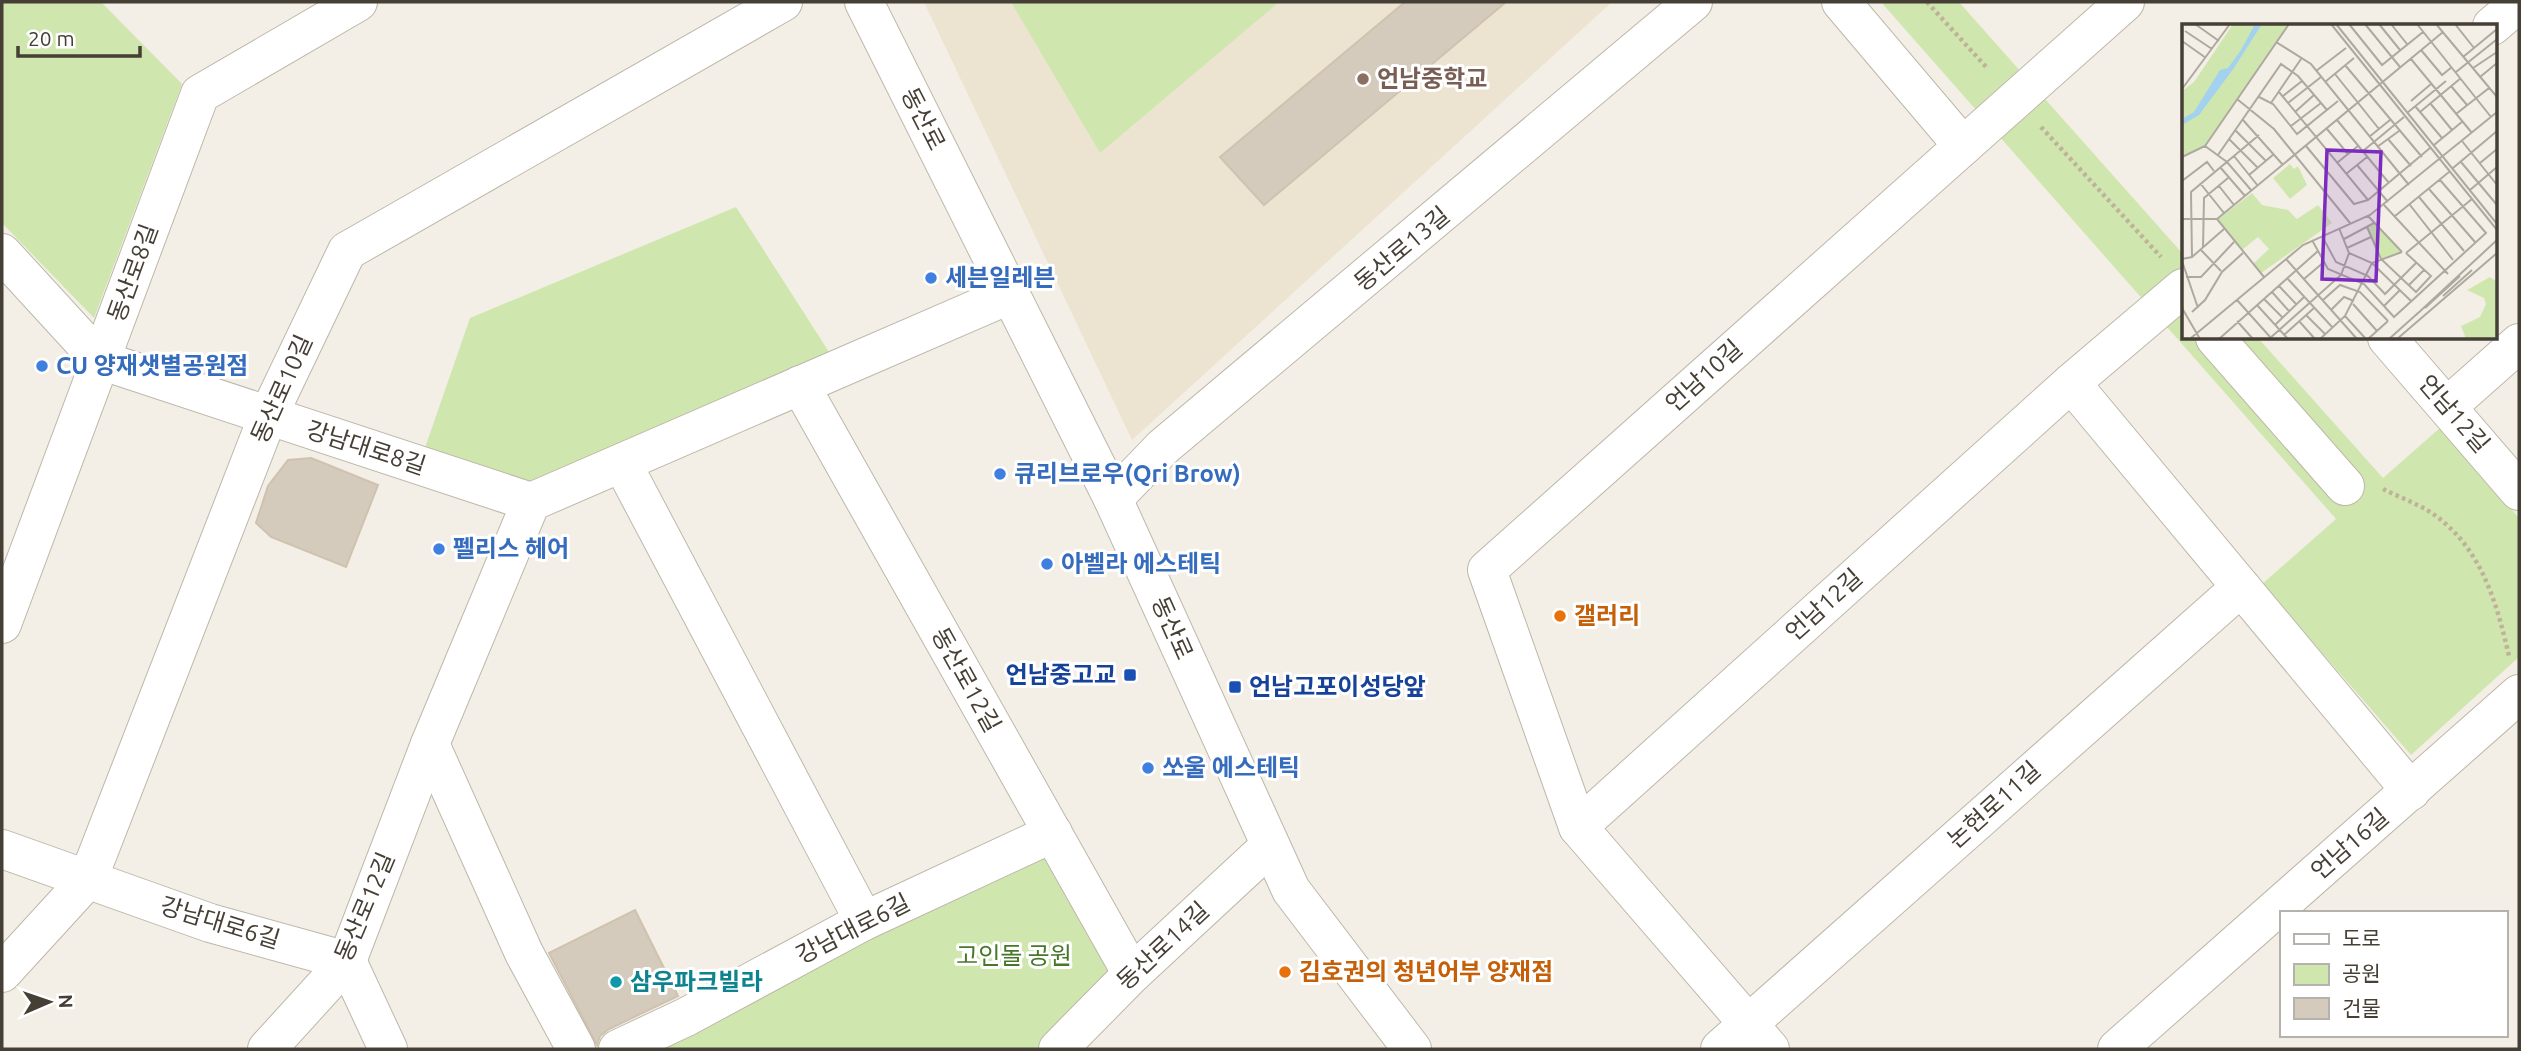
<svg xmlns="http://www.w3.org/2000/svg" width="2521" height="1051" font-family="Ubuntu,'Noto Sans KR',sans-serif">
	<style>
		.education { fill: #ece4d0 }
		.green { fill: #cfe7af }
		.building { fill: #d5cbbc; stroke: #cfc2af; stroke-width: 2 }
		.lines { fill: none; stroke-linecap: round; stroke-linejoin: round }
		.minor-casing { stroke: #beb7a9; stroke-width: 40 }
		.path { stroke: #c0b29a; stroke-width: 4.5; stroke-dasharray: 3.5 3.5; stroke-linecap: butt }
		.minor { stroke: #fff; stroke-width: 38 }
		.education-dot { fill: #8d6e63; stroke: #fff; stroke-width: 2.5 }
		.shop-dot { fill: #3f7fe0; stroke: #fff; stroke-width: 2.5 }
		.food-dot { fill: #e8710a; stroke: #fff; stroke-width: 2.5 }
		.transit-dot { fill: #1a4fb4; stroke: #fff; stroke-width: 2.5 }
		.culture-dot { fill: #0f9aa8; stroke: #fff; stroke-width: 2.5 }
		.labels { text-anchor: middle; stroke-width: 6; stroke-linejoin: round; paint-order: stroke }
		.education-label { font-size: 24px; font-weight: bold; fill: #785e54; stroke: #fff; text-anchor: start }
		.street-label { font-size: 24px; fill: #463f35; stroke: #fff }
		.shop-label { font-size: 24px; font-weight: bold; fill: #366cbe; stroke: #fff; text-anchor: start }
		.food-label { font-size: 24px; font-weight: bold; fill: #c56008; stroke: #fff; text-anchor: start }
		.transit-label { font-size: 24px; font-weight: bold; fill: #164399; stroke: #fff; text-anchor: end }
		.park-label { font-size: 24px; fill: #487729; stroke: #fff }
		.culture-label { font-size: 24px; font-weight: bold; fill: #0d838f; stroke: #fff; text-anchor: start }
		.inset-road { fill: none; stroke: #aea99f; stroke-width: 2 }
		.view { fill: #7b2cbf; fill-opacity: 0.15; stroke: #7b2cbf; stroke-width: 3.5 }
		.inset-edge { fill: none; stroke: #463f35; stroke-width: 3.5 }
	</style>
	<rect width="100%" height="100%" fill="#f3efe6"/>
	<polygon class="education" points="924,2 1612,2 1132,440"/>
	<g class="green">
		<polygon points="2,2 101,2 182,84 94,318 2,223"/>
		<polygon points="1011,2 1279,2 1100,153"/>
		<polygon points="1881,2 1959,2 2183,254 2183,338 2258,338 2383,478 2441,427 2519,518 2519,657 2411,755 2262,584 2336,519"/>
		<polygon points="736,207 840,369 531,502 419,465 470,318"/>
		<polygon points="1053,833 1132,974 1058,1049 617,1049"/>
	</g>
	<g class="building">
		<polygon points="1405,2 1506,2 1264,205 1220,157"/>
		<polygon points="311,458 378,485 346,567 271,537 256,523 268,486 288,460"/>
		<polygon points="635,910 678,996 609,1029 600,1036 597,1045 549,953"/>
	</g>
	<g class="lines">
		<defs>
			<g id="minor">
				<polyline points="864,2 1113,499 1291,890 1412,1049"/>
				<polyline points="1841,2 1963,146"/>
				<polyline points="2492,26 2519,3"/>
				<polyline points="2,253 100,360 531,502"/>
				<polyline points="2215,338 2345,486"/>
				<polyline points="2387,338 2519,491"/>
				<polyline points="2071,383 2411,791"/>
				<polyline points="800,385 1132,974"/>
				<polyline points="2448,406 2519,343"/>
				<polyline points="622,463 864,921"/>
				<polyline points="1113,499 1163,447 1693,2"/>
				<polyline points="2,624 200,94 358,2"/>
				<polyline points="430,744 524,953 576,1049"/>
				<polyline points="1578,827 2071,383 2183,288"/>
				<polyline points="2,849 210,923 347,961 388,1049"/>
				<polyline points="2,973 88,879 268,416 347,251 783,2"/>
				<polyline points="267,1049 347,961 430,744 531,502 1011,294"/>
				<polyline points="618,1049 686,1017 864,921 1053,833"/>
				<polyline points="1058,1049 1132,974 1270,846"/>
				<polyline points="1720,1049 2241,587"/>
				<polyline points="1770,1049 1578,827 1487,570 2125,2"/>
				<polyline points="2117,1049 2519,694"/>
			</g>
		</defs>
		<use href="#minor" class="minor-casing"/>
		<g class="path">
			<polyline points="1927,2 1988,69"/>
			<polyline points="2041,127 2161,257"/>
			<path d="M2383,489c14,7 30,13 44,21 53,33 69,90 82,146"/>
		</g>
		<use href="#minor" class="minor"/>
	</g>
	<circle class="education-dot" cx="1363" cy="79" r="7"/>
	<g class="shop-dot">
		<circle cx="931" cy="278" r="7"/>
		<circle cx="42" cy="366" r="7"/>
		<circle cx="1000" cy="474" r="7"/>
		<circle cx="439" cy="549" r="7"/>
		<circle cx="1047" cy="564" r="7"/>
		<circle cx="1148" cy="768" r="7"/>
	</g>
	<g class="food-dot">
		<circle cx="1560" cy="616" r="7"/>
		<circle cx="1285" cy="972" r="7"/>
	</g>
	<g class="transit-dot">
		<rect x="1123" y="668" width="14" height="14" rx="3.5"/>
		<rect x="1228" y="680" width="14" height="14" rx="3.5"/>
	</g>
	<circle class="culture-dot" cx="616" cy="982" r="7"/>
	<g class="labels">
		<g class="education-label">
			<text x="1377" y="87">언남중학교</text>
		</g>
		<g class="street-label">
			<text transform="translate(923 119) rotate(63)" y="8">동산로</text>
			<text transform="translate(1402 249) rotate(-40)" y="8">동산로13길</text>
			<text transform="translate(133 273) rotate(-70)" y="8">동산로8길</text>
			<text transform="translate(1704 376) rotate(-42)" y="8">언남10길</text>
			<text transform="translate(282 389) rotate(-66)" y="8">동산로10길</text>
			<text transform="translate(2454 414) rotate(49)" y="8">언남12길</text>
			<text transform="translate(366 448) rotate(18)" y="8">강남대로8길</text>
			<text transform="translate(1824 605) rotate(-42)" y="8">언남12길</text>
			<text transform="translate(1172 628) rotate(66)" y="8">동산로</text>
			<text transform="translate(966 680) rotate(61)" y="8">동산로12길</text>
			<text transform="translate(1994 805) rotate(-42)" y="8">논현로11길</text>
			<text transform="translate(2350 844) rotate(-41)" y="8">언남16길</text>
			<text transform="translate(365 907) rotate(-67)" y="8">동산로12길</text>
			<text transform="translate(220 923) rotate(17)" y="8">강남대로6길</text>
			<text transform="translate(853 929) rotate(-27)" y="8">강남대로6길</text>
			<text transform="translate(1163 946) rotate(-43)" y="8">동산로14길</text>
		</g>
		<g class="shop-label">
			<text x="945" y="286">세븐일레븐</text>
			<text x="56" y="374">CU 양재샛별공원점</text>
			<text x="1014" y="482">큐리브로우(Qri Brow)</text>
			<text x="453" y="557">펠리스 헤어</text>
			<text x="1061" y="572">아벨라 에스테틱</text>
			<text x="1162" y="776">쏘울 에스테틱</text>
		</g>
		<g class="food-label">
			<text x="1574" y="624">갤러리</text>
			<text x="1299" y="980">김호권의 청년어부 양재점</text>
		</g>
		<g class="transit-label">
			<text x="1116" y="683">언남중고교</text>
			<text x="1249" y="695" text-anchor="start">언남고포이성당앞</text>
		</g>
		<g class="park-label">
			<text x="1014" y="964">고인돌 공원</text>
		</g>
		<g class="culture-label">
			<text x="630" y="990">삼우파크빌라</text>
		</g>
	</g>
	<g transform="translate(2182 24)">
		<rect width="315" height="315" fill="#f3efe6"/>
		<path d="M51,0h55l-84,122 -22,10v-65l12,-9zM108,140l4,5 4,-3 9,19 -17,14 -17,-21zM70,169l10,12 26,5 9,9 21,-14 14,18 -71,50 -8,-9 16,-15 -11,-12 -16,13 -24,-31zM192,199l28,29 -21,7 -14,-32zM308,253l7,5v57h-31l-5,-13 19,-9 6,-13 -2,-6 -17,-8z" fill="#cfe7af"/>
		<path d="M73,0h7l-28,44 -35,47 -17,10v-6l12,-7 26,-42 8,-2 13,-18z" fill="#a3d1f0"/>
		<path class="inset-road" d="M13,0l24,17M149,0l166,206M154,0l161,200M167,0l33,41 41,-33M183,0l35,43M197,0l21,26M209,0l16,20M235,0l74,93M254,0l61,73M273,0l19,24M3,7l27,18M0,17l24,17M94,18l35,22 98,121M239,26l21,25 10,-8M281,33l34,-28M229,35l61,74M163,41l77,92M291,44l24,-16M134,47l30,-23M274,48l40,-32M153,50l44,55M298,53l17,-14M143,58l29,-24M269,62l16,19M0,65l48,-65M97,68l89,108M101,72l19,-15M77,73l14,7 24,30 41,-33M55,75l37,30 76,94M229,77l20,-17M89,79l30,-44M106,79l33,-26M248,79l22,27M233,82l27,32M113,88l19,-17M238,88l41,-34M225,89l39,-32M274,90l33,-26M61,96l40,45M155,96l52,63M109,102l30,-23M145,105l21,25M53,106l31,31M187,113l21,-17M47,115l29,29M206,115l23,27M280,117l35,44M252,121l29,-24M23,122l22,16 24,28M124,122l48,58 14,-4 62,-52M195,123l22,-16M181,127l41,-34M36,131l63,-91 17,12 29,34M52,132l24,30M0,133l23,-11 84,-122M156,138l20,-16M279,138l36,43M298,139l17,-14M175,141l31,37M38,143l25,29M271,144l44,-37M164,150l21,-17M67,151l25,-21M0,157l25,-19 7,9M18,159l24,30M37,162l15,19M247,165l46,53M288,166l27,-23M237,173l45,54M202,181l64,69M228,181l43,55M186,192l34,36M213,192l54,-44M0,195h35M35,195l226,-187M35,195l47,58M185,203l14,32 35,33 15,-16 -25,-23M157,204l10,25 23,10 39,38M140,212l14,26 32,14 17,18 31,-31M162,215l30,-16M130,216l16,29 36,15 30,33 92,-84 -46,-53M21,224l1,-50 24,-20M165,224l24,-11M19,226l20,21M224,229l66,-54M10,233l-1,-65 68,-57M0,235l10,-2 32,-28M104,235l71,80M0,237l16,47M4,253h15l33,-35M105,254l46,50M122,255l20,-17M227,261l15,-15M97,262l17,18M90,268l17,19M261,272l29,-26M82,275l18,18M55,276l34,38M141,276l17,-15 20,7 28,29M171,280l24,27M75,281l31,34M202,282l16,-16M0,284l18,31M243,284l35,-32M149,286l13,-13 10,4M10,288l13,-12 17,-28 21,-19M124,291l19,19M234,291l81,-75M163,292l21,23M55,297l16,18M117,297l16,18M93,301l29,-28M102,311l30,-27M9,314l112,-93 67,-30 127,-103M37,315l99,-88M87,315l72,-64 8,-22M138,315l25,-23 27,-53 30,-11M186,315l20,-18M207,315l29,-26M215,315l100,-86"/>
		<path class="view" d="M145,126l54,2 -5,129 -54,-2z"/>
		<rect width="315" height="315" class="inset-edge"/>
	</g>
	<rect width="2521" height="1051" fill="none" stroke="#463f35" stroke-width="7"/>
	<rect x="2280" y="911" width="228" height="126" fill="#ffffff" stroke="#b5b2ae" stroke-width="2"/>
	<rect x="2294" y="934" width="35" height="10" fill="#ffffff" stroke="#b5b2ae" stroke-width="2"/>
	<text x="2342" y="946" font-size="21" fill="#463f35">도로</text>
	<rect x="2294" y="964" width="35" height="21" fill="#cfe7af" stroke="#b5b2ae" stroke-width="2"/>
	<text x="2342" y="981" font-size="21" fill="#463f35">공원</text>
	<rect x="2294" y="998" width="35" height="21" fill="#d5cbbc" stroke="#b5b2ae" stroke-width="2"/>
	<text x="2342" y="1016" font-size="21" fill="#463f35">건물</text>
	<g transform="translate(49 1002) rotate(88)" stroke="#ffffff" stroke-width="5" paint-order="stroke">
	<path d="M0-5L12 26L0 18L-12 26Z" fill="#463f35"/>
	<text y="-10" font-size="19" font-weight="bold" text-anchor="middle" fill="#463f35">N</text>
	</g>
	<path d="M18 46v10h122v-10" fill="none" stroke="#463f35" stroke-width="3.5"/>
	<text x="28" y="46" font-size="21" fill="#463f35" stroke="#ffffff" stroke-width="5" paint-order="stroke">20 m</text>
</svg>
